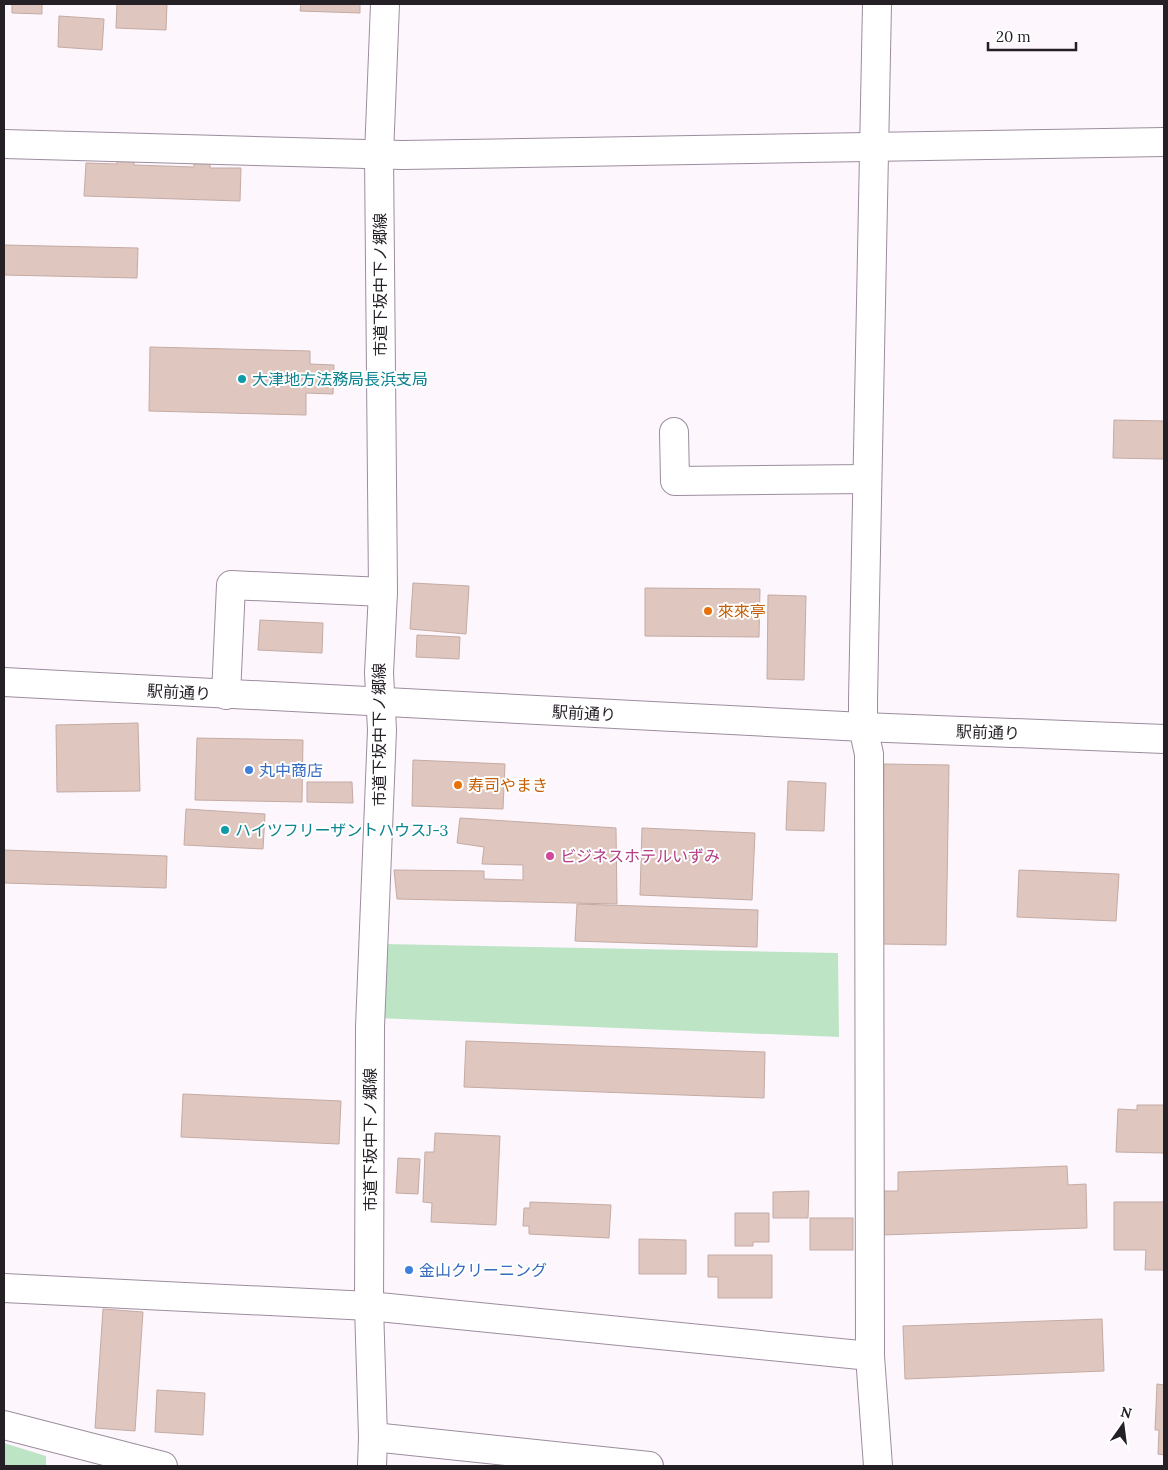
<svg xmlns="http://www.w3.org/2000/svg" width="1168" height="1470" font-family="Lora,'Noto Sans JP',serif">
	<style>
		.green { fill: #bde4c4 }
		.building { fill: #dfc6be; stroke: #c4aba4 }
		.lines { fill: none; stroke-linecap: round; stroke-linejoin: round }
		.minor-casing { stroke: #9c8d9e; stroke-width: 30 }
		.major-casing { stroke: #9c8d9e; stroke-width: 30 }
		.minor { stroke: #fff; stroke-width: 28 }
		.major { stroke: #fff; stroke-width: 28 }
		.culture-dot { fill: #0f9aa8; stroke: #fff; stroke-width: 2 }
		.food-dot { fill: #e8710a; stroke: #fff; stroke-width: 2 }
		.shop-dot { fill: #3f7fe0; stroke: #fff; stroke-width: 2 }
		.hotel-dot { fill: #d1479c; stroke: #fff; stroke-width: 2 }
		.labels { text-anchor: middle; stroke-width: 4; stroke-linejoin: round; paint-order: stroke }
		.street-label { font-size: 16px; fill: #251f26; stroke: #fff }
		.culture-label { font-size: 16px; fill: #0d838f; stroke: #fff; text-anchor: start }
		.food-label { font-size: 16px; fill: #c56008; stroke: #fff; text-anchor: start }
		.shop-label { font-size: 16px; fill: #366cbe; stroke: #fff; text-anchor: start }
		.hotel-label { font-size: 16px; fill: #b23c85; stroke: #fff; text-anchor: start }
	</style>
	<rect width="100%" height="100%" fill="#fdf6fd"/>
	<g class="green">
		<polygon points="385,944 838,953 839,1037 377,1018"/>
		<polygon points="4,1443 46,1456 46,1466 4,1466"/>
	</g>
	<g class="building">
		<polygon points="12,4 42,4 42,14 12,13"/>
		<polygon points="117,4 167,4 166,30 116,28"/>
		<polygon points="301,4 360,4 360,13 300,11"/>
		<polygon points="59,16 104,19 102,50 58,47"/>
		<polygon points="117,160 134,161 134,165 194,167 194,162 210,163 210,168 241,168 240,201 84,196 86,163 117,164"/>
		<polygon points="4,245 138,248 137,278 4,275"/>
		<polygon points="150,347 310,351 310,364 334,365 333,394 306,393 306,415 149,411"/>
		<polygon points="1114,420 1164,421 1164,459 1113,458"/>
		<polygon points="413,583 469,586 466,634 410,629"/>
		<polygon points="645,588 760,589 759,637 645,636"/>
		<polygon points="768,595 806,596 804,680 767,679"/>
		<polygon points="260,620 323,623 322,653 258,650"/>
		<polygon points="417,635 460,637 459,659 416,657"/>
		<polygon points="138,723 140,791 57,792 56,725"/>
		<polygon points="197,738 303,740 302,802 195,800"/>
		<polygon points="413,760 505,764 503,809 412,806"/>
		<polygon points="884,764 949,765 946,945 882,944"/>
		<polygon points="788,781 826,783 824,831 786,830"/>
		<polygon points="307,782 352,782 353,803 307,802"/>
		<polygon points="186,809 265,814 263,849 184,845"/>
		<polygon points="460,818 616,828 617,904 397,899 394,870 484,871 484,879 523,880 523,865 482,864 484,847 457,843"/>
		<polygon points="642,828 755,833 752,900 640,895"/>
		<polygon points="4,850 167,856 166,888 4,883"/>
		<polygon points="1019,870 1119,874 1116,921 1017,917"/>
		<polygon points="577,904 758,910 757,947 575,941"/>
		<polygon points="466,1041 765,1052 764,1098 464,1087"/>
		<polygon points="183,1094 341,1101 339,1144 181,1137"/>
		<polygon points="1137,1105 1164,1105 1164,1153 1116,1152 1118,1109 1137,1110"/>
		<polygon points="435,1133 500,1136 496,1225 431,1222 432,1203 423,1202 425,1152 434,1152"/>
		<polygon points="398,1158 420,1159 418,1194 396,1193"/>
		<polygon points="1067,1166 1068,1185 1086,1184 1087,1228 882,1235 880,1191 898,1191 898,1172"/>
		<polygon points="809,1191 808,1218 773,1218 773,1192"/>
		<polygon points="530,1202 611,1205 609,1238 529,1234 529,1226 523,1226 524,1208 530,1208"/>
		<polygon points="1114,1202 1164,1202 1164,1270 1145,1270 1146,1250 1114,1250"/>
		<polygon points="735,1213 769,1213 769,1242 753,1242 753,1246 735,1246"/>
		<rect x="810" y="1218" width="43" height="32"/>
		<polygon points="639,1239 686,1240 686,1274 639,1274"/>
		<polygon points="708,1255 772,1255 772,1298 718,1298 718,1277 708,1277"/>
		<polygon points="103,1309 143,1312 135,1431 95,1428"/>
		<polygon points="1102,1319 1104,1371 905,1379 903,1326"/>
		<polygon points="1157,1384 1164,1385 1164,1455 1158,1454 1159,1430 1155,1430"/>
		<polygon points="157,1390 205,1393 203,1435 155,1432"/>
	</g>
	<g class="lines">
		<defs>
			<g id="minor">
				<polyline points="4,144 402,155 1164,142"/>
				<polyline points="674,432 675,481 867,479"/>
				<polyline points="226,695 231,585 383,592"/>
				<polyline points="4,1288 369,1306 870,1356 878,1466"/>
				<polyline points="870,1356 869,754 863,727 863,700 877,4"/>
				<polyline points="4,1425 163,1466"/>
				<polyline points="373,1437 649,1466"/>
				<polyline points="372,1466 373,1437 369,1306 370,1027 382,730 379,673 383,592 379,155 385,4"/>
			</g>
			<polyline id="major" points="4,682 863,727 1164,739"/>
		</defs>
		<use href="#minor" class="minor-casing"/>
		<use href="#major" class="major-casing"/>
		<use href="#minor" class="minor"/>
		<use href="#major" class="major"/>
	</g>
	<g class="culture-dot">
		<circle cx="242" cy="379" r="5"/>
		<circle cx="225" cy="830" r="5"/>
	</g>
	<g class="food-dot">
		<circle cx="708" cy="611" r="5"/>
		<circle cx="458" cy="785" r="5"/>
	</g>
	<g class="shop-dot">
		<circle cx="249" cy="770" r="5"/>
		<circle cx="409" cy="1270" r="5"/>
	</g>
	<circle class="hotel-dot" cx="550" cy="856" r="5"/>
	<g class="labels">
		<g class="street-label">
			<text transform="translate(380 285) rotate(-90)" y="6">市道下坂中下ノ郷線</text>
			<text transform="translate(179 692) rotate(3)" y="6">駅前通り</text>
			<text transform="translate(584 713) rotate(3)" y="6">駅前通り</text>
			<text transform="translate(988 732) rotate(2)" y="6">駅前通り</text>
			<text transform="translate(379 735) rotate(-90)" y="6">市道下坂中下ノ郷線</text>
			<text transform="translate(370 1140) rotate(-90)" y="6">市道下坂中下ノ郷線</text>
		</g>
		<g class="culture-label">
			<text x="252" y="385">大津地方法務局長浜支局</text>
			<text x="235" y="836">ハイツフリーザントハウスJ-3</text>
		</g>
		<g class="food-label">
			<text x="718" y="617">來來亭</text>
			<text x="468" y="791">寿司やまき</text>
		</g>
		<g class="shop-label">
			<text x="259" y="776">丸中商店</text>
			<text x="419" y="1276">金山クリーニング</text>
		</g>
		<g class="hotel-label">
			<text x="560" y="862">ビジネスホテルいずみ</text>
		</g>
	</g>
	<rect width="1168" height="1470" fill="none" stroke="#251f26" stroke-width="10"/>
	<g transform="translate(1123 1425) rotate(14)" stroke="#ffffff" stroke-width="4" paint-order="stroke">
	<path d="M0-4L9 19L0 12L-9 19Z" fill="#251f26"/>
	<text y="-8" font-size="14" font-weight="bold" text-anchor="middle" fill="#251f26">N</text>
	</g>
	<path d="M988 42v8h88v-8" fill="none" stroke="#251f26" stroke-width="2.5"/>
	<text x="996" y="42" font-size="15" fill="#251f26" stroke="#ffffff" stroke-width="4" paint-order="stroke">20 m</text>
</svg>
